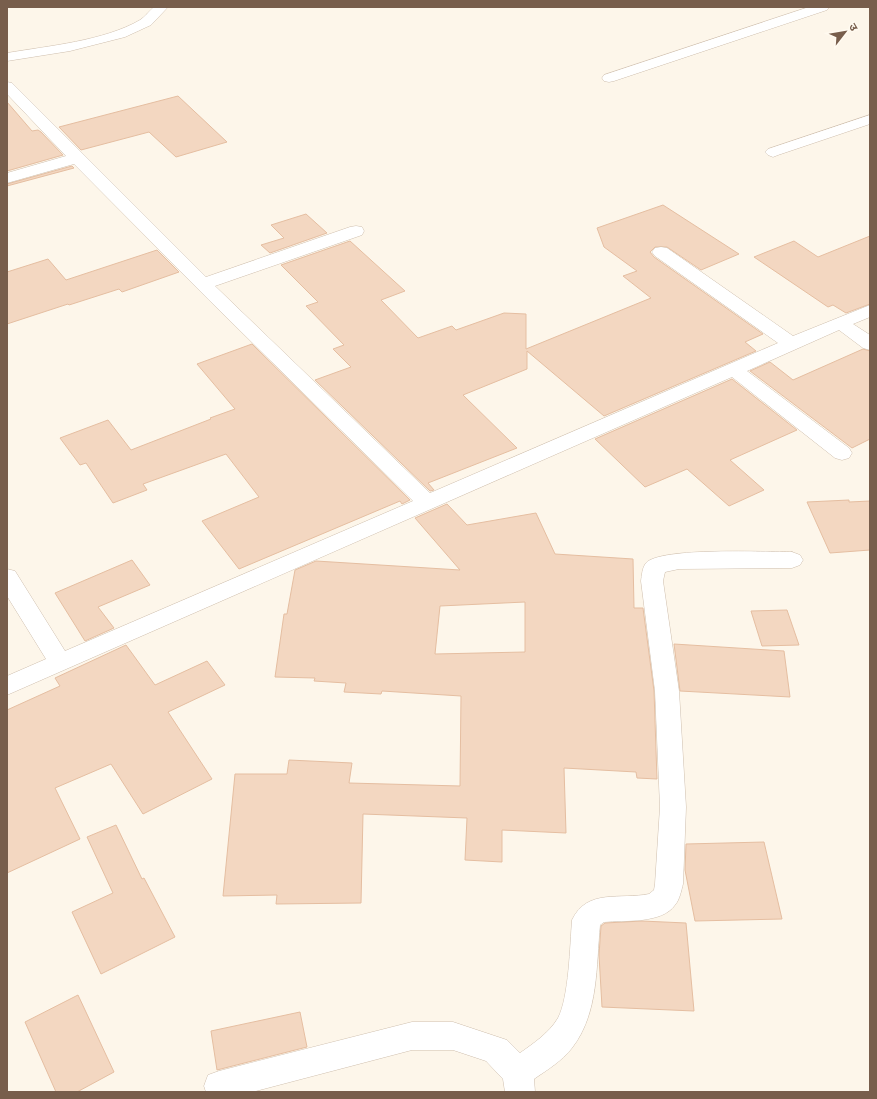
<svg xmlns="http://www.w3.org/2000/svg" width="877" height="1099" font-family="'PT Sans','Noto Sans Devanagari',sans-serif">
	<style>
		.building { fill: #f3d7c1; stroke: #e5bea1; fill-rule: evenodd }
		.lines { fill: none; stroke-linecap: round; stroke-linejoin: round }
		.minor-casing { stroke: #cfbfae; stroke-width: 1 }
		.minor { fill: #fff; fill-rule: evenodd }
	</style>
	<rect width="100%" height="100%" fill="#fdf6ea"/>
	<g class="building">
		<polygon points="178,96 227,142 176,157 149,132 81,150 59,127"/>
		<polygon points="7,102 32,131 38,130 41,132 63,155 7,171"/>
		<polygon points="72,166 74,168 7,186 7,184"/>
		<polygon points="663,205 739,254 701,270 667,247 655,247 650,252 654,257 763,334 745,342 756,351 604,416 527,351 527,369 463,395 517,448 428,483 434,490 430,491 315,380 351,367 333,349 344,345 306,306 318,302 281,265 350,241 405,291 381,300 418,338 452,326 456,330 504,313 526,314 526,349 651,298 623,276 637,271 604,247 597,228"/>
		<polygon points="306,214 327,233 270,253 261,245 284,238 271,225"/>
		<polygon points="870,236 870,304 846,313 833,305 828,307 754,257 794,241 818,257"/>
		<polygon points="157,250 179,272 122,292 119,289 69,305 68,304 7,324 7,272 48,259 66,280"/>
		<polygon points="252,344 410,500 402,504 400,501 239,569 202,521 259,497 226,454 143,484 147,490 113,503 86,463 80,465 60,438 108,420 131,450 211,419 210,418 235,409 197,364"/>
		<polygon points="863,349 870,351 870,439 852,448 750,371 770,362 793,380"/>
		<polygon points="732,379 797,430 730,460 764,490 729,506 687,469 645,487 595,439"/>
		<polygon points="849,500 849,502 870,501 870,550 830,553 807,502"/>
		<path d="M447,504l20,21 69,-12 19,41 78,5 1,49h9l11,83 3,88 -20,-1 -1,-6 -72,-4 2,65 -64,-3v32l-37,-2 2,-42 -104,-4 -2,89 -85,1 1,-9 -54,1 12,-122h52l2,-14 63,3 -3,20 111,3 1,-90 -79,-5 -1,3 -37,-2 2,-9 -32,-2 1,-3 -40,-1 9,-63h3l8,-44 21,-9 144,9 -45,-52zM525,602v50l-90,2 5,-48z"/>
		<polygon points="132,560 150,585 98,607 114,628 85,641 55,593"/>
		<polygon points="787,610 799,645 762,646 751,611"/>
		<polygon points="674,644 784,651 790,697 680,691"/>
		<polygon points="126,645 155,685 207,661 225,685 168,712 212,779 143,814 111,764 55,788 80,839 7,873 7,710 60,686 55,678"/>
		<polygon points="116,825 142,879 144,878 175,937 101,974 72,912 113,893 87,837"/>
		<polygon points="764,842 782,919 695,921 685,870 686,844"/>
		<polygon points="642,921 686,923 694,1011 602,1007 599,955 601,926 605,923"/>
		<polygon points="78,995 114,1072 77,1092 56,1092 25,1022"/>
		<polygon points="300,1012 307,1047 217,1070 211,1031"/>
	</g>
	<g class="lines">
		<defs>
			<g id="minor">
				<path d="M154,7h14l-17,18 -26,12 -55,14 -63,10v-8c41,-7 97,-12 133,-33 5,-3 9,-9 14,-13z"/>
				<polygon points="809,7 829,7 827,10 614,81 609,82 604,81 602,78 604,75"/>
				<polygon points="7,82 12,83 206,277 350,227 356,226 362,227 364,231 362,235 215,286 430,493 778,343 655,256 652,252 655,248 661,247 667,248 793,336 870,305 870,317 853,324 870,335 870,350 863,348 839,330 747,371 849,448 852,453 849,458 842,460 835,458 732,377 7,695 7,676 46,659 7,596 7,569 15,571 65,651 413,501 209,300 74,164 7,183 7,173 66,156 7,94"/>
				<polygon points="870,115 870,124 778,155 773,157 768,155 765,152 768,149"/>
				<path d="M792,552l8,3 3,5 -3,5 -8,3 -113,1 -14,3 -2,9 16,110 7,116 -3,77c-2,7 -3,15 -8,21 -13,19 -51,15 -71,17l-4,3c-4,41 -1,88 -28,123 -10,13 -25,22 -38,31l1,13h-30l-2,-13 -17,-18 -33,-11h-41l-160,42h-46l-2,-6 4,-11 11,-4 193,-49h41l54,18 13,13c14,-10 29,-20 38,-35 11,-21 12,-73 14,-98 15,-32 49,-20 77,-26l5,-4 1,-6 5,-77 -5,-116 -14,-110c1,-6 1,-13 5,-18 14,-16 121,-11 146,-11z"/>
			</g>
		</defs>
		<use href="#minor" class="minor-casing"/>
		<use href="#minor" class="minor"/>
	</g>
	<rect width="877" height="1099" fill="none" stroke="#785e4c" stroke-width="16"/>
	<g transform="translate(845 32) rotate(59)" stroke="#fffaf0" stroke-width="3" paint-order="stroke">
	<path d="M0-3L7 15L0 10L-7 15Z" fill="#785e4c"/>
	<text y="-6" font-size="11" font-weight="bold" text-anchor="middle" fill="#785e4c">उ</text>
	</g>
</svg>
